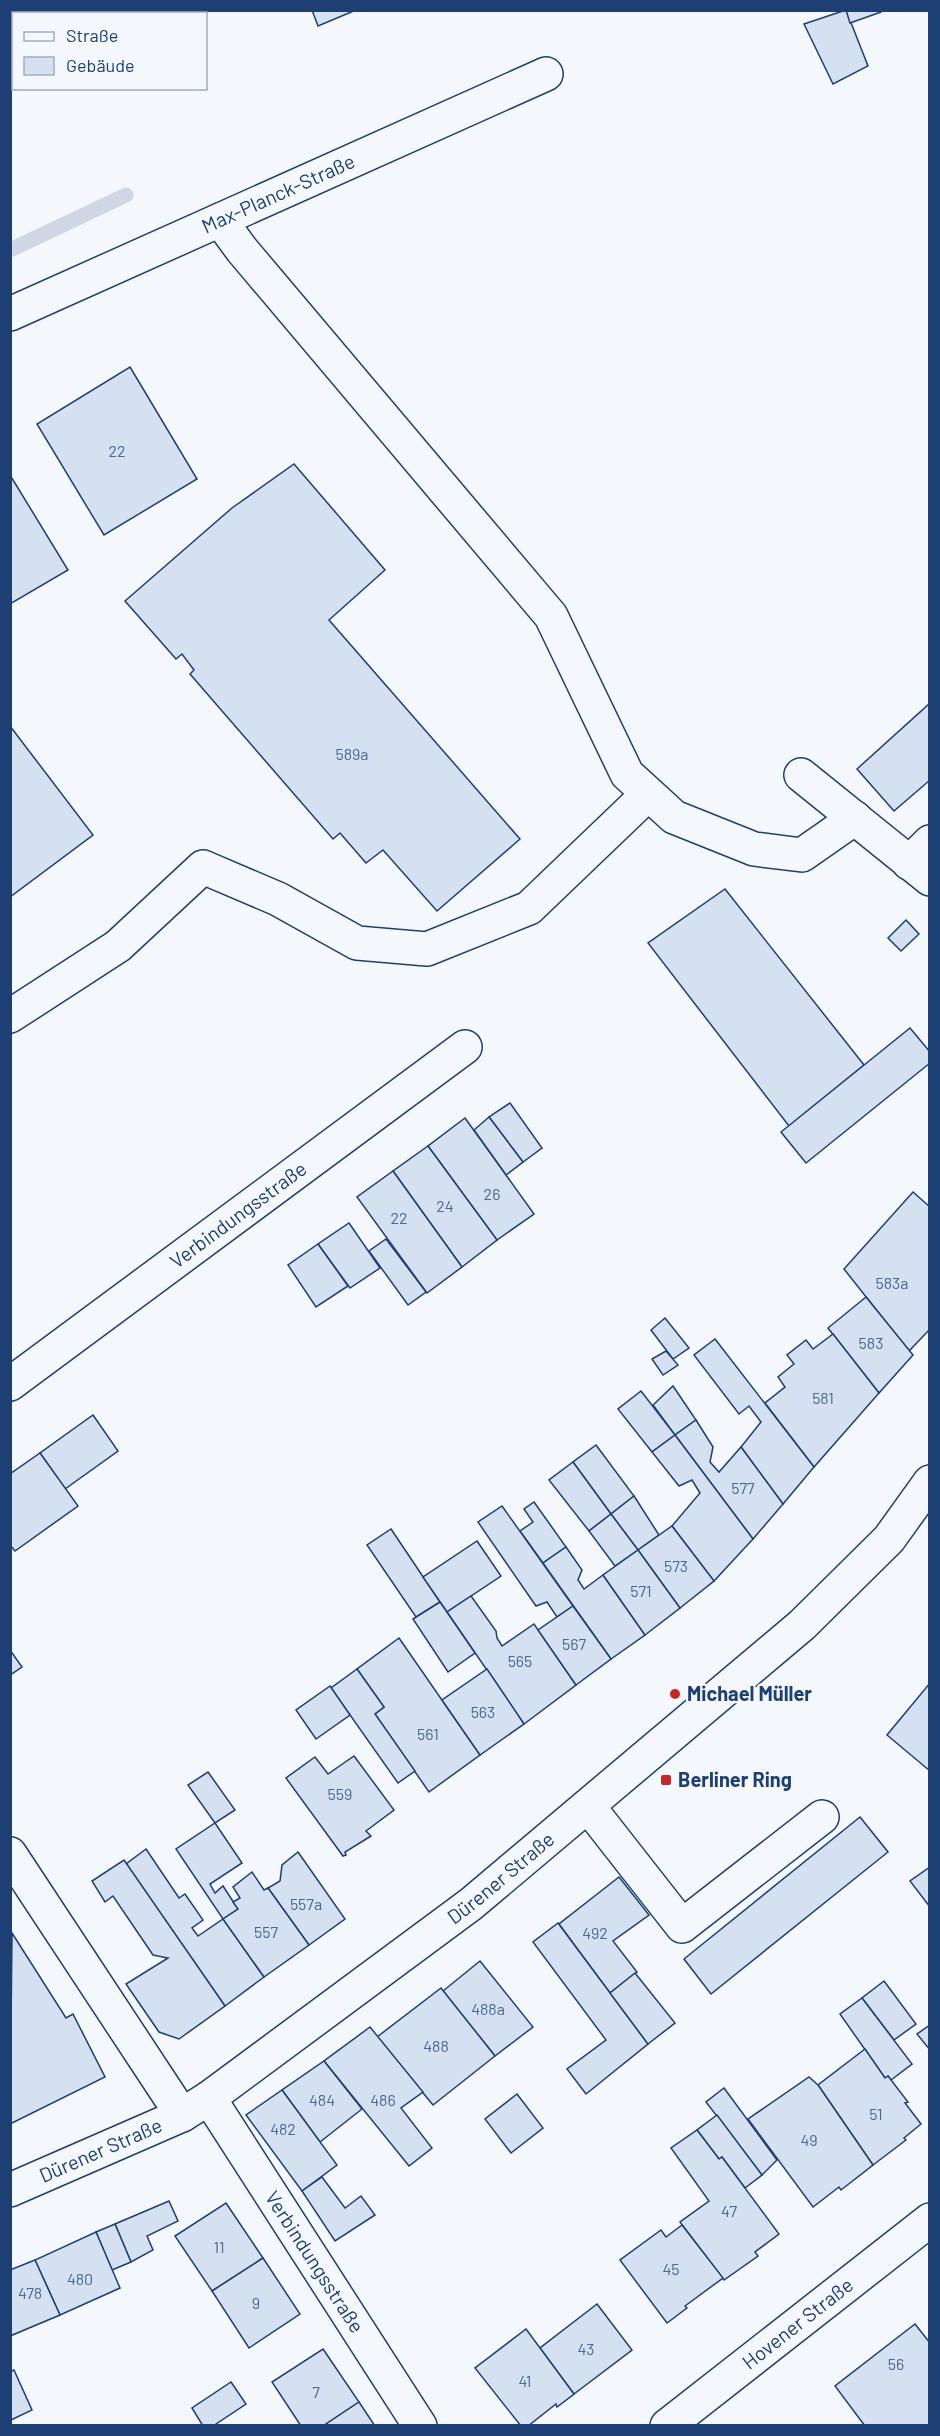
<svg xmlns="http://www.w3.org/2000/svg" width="940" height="2436" font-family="Barlow,sans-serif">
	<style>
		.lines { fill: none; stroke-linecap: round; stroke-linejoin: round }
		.stream { stroke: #cfd7e4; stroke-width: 15 }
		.building { fill: #d5e0f0; stroke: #1d3f73; stroke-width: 1.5 }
		.minor-casing { stroke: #1d3f73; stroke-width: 36 }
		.minor { stroke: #f4f7fb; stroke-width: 33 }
		.poi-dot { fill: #c62828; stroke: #f4f7fb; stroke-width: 2 }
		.labels { text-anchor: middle; stroke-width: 4.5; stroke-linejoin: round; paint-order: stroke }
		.number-label { font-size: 16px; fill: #4b6792 }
		.street-label { font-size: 20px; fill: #1d3f73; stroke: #f4f7fb }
		.poi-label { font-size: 20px; font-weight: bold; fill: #1d3f73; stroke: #f4f7fb; text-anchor: start }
	</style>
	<rect width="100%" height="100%" fill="#f4f7fb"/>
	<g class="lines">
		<polyline class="stream" points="10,250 126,195"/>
	</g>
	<g class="building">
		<polygon points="312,10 356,10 318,26"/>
		<polygon points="846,10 868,66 833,84 804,24"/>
		<polygon points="846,10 880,10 881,12 850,23"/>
		<polygon points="130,367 197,479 104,535 37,424"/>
		<polygon points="294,464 385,570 329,620 520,839 437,911 383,850 366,863 340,833 333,839 190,674 194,670 182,654 176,659 125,601 232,508"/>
		<polygon points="10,475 68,570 10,604"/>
		<polygon points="929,704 930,780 894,811 857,769"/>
		<polygon points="10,726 93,835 10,897"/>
		<polygon points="725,889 864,1065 789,1126 648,943"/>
		<polygon points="906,920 919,934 901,951 888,938"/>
		<polygon points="910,1028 930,1052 930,1063 806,1163 781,1132"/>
		<polygon points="510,1103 542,1148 523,1162 489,1117"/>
		<polygon points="489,1117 523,1162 506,1175 474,1130"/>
		<polygon points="465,1118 534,1214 497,1240 428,1146"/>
		<polygon points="428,1146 497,1240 462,1267 393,1171"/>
		<polygon points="393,1171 462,1267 427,1293 357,1197"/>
		<polygon points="913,1192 930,1207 930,1329 909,1351 844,1269"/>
		<polygon points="349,1223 380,1268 350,1288 318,1244"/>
		<polygon points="386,1239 426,1292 408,1305 369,1251"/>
		<polygon points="318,1244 348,1286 316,1307 288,1265"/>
		<polygon points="866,1297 913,1355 879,1393 828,1328"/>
		<polygon points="665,1318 689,1348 673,1359 651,1330"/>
		<polygon points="833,1334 879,1393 814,1467 765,1403 785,1387 778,1377 794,1364 787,1355 806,1340 813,1349"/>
		<polygon points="715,1339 814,1467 783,1504 741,1447 761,1422 749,1406 739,1414 694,1355"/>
		<polygon points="666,1351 678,1365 663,1375 652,1359"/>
		<polygon points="673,1386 696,1420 675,1435 653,1405"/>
		<polygon points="641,1391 675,1435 652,1452 618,1409"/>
		<polygon points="93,1415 118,1451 65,1489 40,1453"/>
		<polygon points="696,1420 713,1447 710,1462 719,1472 741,1447 783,1504 753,1539 675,1435"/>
		<polygon points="675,1435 753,1539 714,1581 672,1526 700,1493 692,1480 679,1486 652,1452"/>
		<polygon points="596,1445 634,1496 611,1514 573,1462"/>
		<polygon points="40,1453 78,1506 15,1551 10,1545 10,1474"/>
		<polygon points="573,1462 611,1514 589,1531 549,1480"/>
		<polygon points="634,1496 659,1535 638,1550 611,1514"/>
		<polygon points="534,1502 566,1547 543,1563 520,1531 533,1522 524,1509"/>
		<polygon points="502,1506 573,1606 557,1617 547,1602 536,1606 478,1522"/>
		<polygon points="611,1514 638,1550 615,1566 589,1531"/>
		<polygon points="672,1526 714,1581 680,1608 638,1550"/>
		<polygon points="391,1529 440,1602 416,1617 367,1545"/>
		<polygon points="477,1541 501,1576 447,1612 423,1577"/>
		<polygon points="566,1547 582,1570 578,1580 584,1589 603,1575 645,1635 611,1659 543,1563"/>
		<polygon points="638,1550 680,1608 645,1635 603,1575"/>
		<polygon points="471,1596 496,1631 497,1638 502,1646 534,1624 576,1685 524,1724 447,1612"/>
		<polygon points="440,1602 475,1653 448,1672 413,1619"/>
		<polygon points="573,1606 611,1659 576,1685 538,1630"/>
		<polygon points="399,1638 480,1755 429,1792 375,1714 384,1707 357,1669"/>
		<polygon points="10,1650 22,1667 10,1675"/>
		<polygon points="357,1669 384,1707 375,1714 415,1771 398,1783 331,1688"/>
		<polygon points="487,1669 524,1724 480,1755 442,1700"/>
		<polygon points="930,1683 930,1771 887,1735"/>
		<polygon points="330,1686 350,1715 316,1739 296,1710"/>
		<polygon points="354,1756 394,1810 366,1831 371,1836 345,1852 346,1855 343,1856 286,1778 315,1757 328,1774"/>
		<polygon points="208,1772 235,1810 215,1823 188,1785"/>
		<polygon points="860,1817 888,1852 711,1994 684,1959"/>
		<polygon points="215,1823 242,1863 210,1884 215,1893 223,1886 238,1909 223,1919 176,1849"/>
		<polygon points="146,1849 179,1898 185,1894 203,1920 192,1928 198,1936 223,1919 264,1977 225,2006 126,1864"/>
		<polygon points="298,1852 345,1919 309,1945 268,1888 280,1881 282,1865"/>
		<polygon points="124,1860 225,2006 179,2039 159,2032 126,1984 168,1958 153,1955 113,1896 105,1902 92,1881"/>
		<polygon points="930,1867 930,1907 910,1881"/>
		<polygon points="252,1872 264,1890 268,1888 309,1945 264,1977 223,1919 238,1909 233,1902 240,1898 233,1887"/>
		<polygon points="619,1877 649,1915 613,1941 637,1972 610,1993 559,1924"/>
		<polygon points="558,1923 648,2044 586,2094 567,2069 606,2040 533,1942"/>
		<polygon points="12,1933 66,2018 73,2014 105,2077 10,2124"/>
		<polygon points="480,1961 533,2027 495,2056 443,1991"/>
		<polygon points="635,1973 675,2023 648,2044 610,1993"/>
		<polygon points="884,1981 916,2024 894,2040 862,1998"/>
		<polygon points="441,1988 495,2056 433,2105 377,2037"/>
		<polygon points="862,1998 912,2064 891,2080 888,2076 885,2078 840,2014"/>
		<polygon points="930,2025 930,2050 917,2034"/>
		<polygon points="370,2027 423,2092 401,2108 432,2148 409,2166 324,2061"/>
		<polygon points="865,2049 885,2078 888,2076 908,2102 905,2103 921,2124 904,2138 906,2140 873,2165 818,2085"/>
		<polygon points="324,2061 362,2109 320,2142 282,2090"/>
		<polygon points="809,2077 818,2085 873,2165 841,2190 839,2187 813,2207 748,2119"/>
		<polygon points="724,2088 777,2160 762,2175 706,2102"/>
		<polygon points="282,2090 337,2165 302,2191 246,2115"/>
		<polygon points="517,2094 543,2128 511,2153 485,2119"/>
		<polygon points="717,2115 762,2175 745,2188 722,2157 719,2159 697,2130"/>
		<polygon points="697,2130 719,2159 722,2157 779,2234 755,2252 758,2256 724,2280 680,2222 709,2201 671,2148"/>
		<polygon points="322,2177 345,2208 361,2196 375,2215 335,2241 302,2191"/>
		<polygon points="169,2201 178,2221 147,2236 153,2250 131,2262 115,2224"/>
		<polygon points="226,2203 263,2258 212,2291 175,2236"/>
		<polygon points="115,2224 131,2262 112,2270 96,2232"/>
		<polygon points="682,2225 723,2278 685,2306 687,2308 667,2323 620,2260 661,2230 666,2237"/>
		<polygon points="96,2232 120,2288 60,2315 35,2260"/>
		<polygon points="263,2258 300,2314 249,2348 212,2291"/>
		<polygon points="35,2260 60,2315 10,2336 10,2270"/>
		<polygon points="597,2304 632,2350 574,2394 540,2348"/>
		<polygon points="915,2324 930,2343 930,2426 865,2426 835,2386"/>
		<polygon points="526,2329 574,2394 557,2407 556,2404 528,2426 521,2426 475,2368"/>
		<polygon points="323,2349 359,2402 323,2426 301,2426 272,2382"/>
		<polygon points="14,2370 32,2410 11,2420 10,2372"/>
		<polygon points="231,2382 246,2404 213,2426 203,2426 192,2408"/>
		<polygon points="359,2402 375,2426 323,2426"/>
	</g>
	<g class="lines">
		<defs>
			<g id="minor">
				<polyline points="220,220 242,250 551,616 627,774 674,817 754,849 802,855 855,818"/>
				<path id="s1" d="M10,314l536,-240"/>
				<polyline points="801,775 930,879"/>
				<polyline points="909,863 930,842"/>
				<polyline points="10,1016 118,946 203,867 278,899 357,943 427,949 529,908 648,794"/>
				<path id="s2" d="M10,1384l455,-337"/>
				<polyline points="588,1806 682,1926 822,1817"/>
				<polyline points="10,1854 182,2115"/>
				<path id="s3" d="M209,2098l211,328"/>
				<path id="s4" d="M10,2190l172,-75 27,-17 262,-194 331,-279 87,-86 41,-57"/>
				<path id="s5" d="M667,2426l263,-206"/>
			</g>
		</defs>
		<use href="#minor" class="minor-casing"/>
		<use href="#minor" class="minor"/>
	</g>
	<g class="poi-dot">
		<circle cx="675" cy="1694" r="6"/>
		<rect x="660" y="1774" width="12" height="12" rx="3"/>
	</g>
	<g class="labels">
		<g class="number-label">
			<text x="117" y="457">22</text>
			<text x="352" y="760">589a</text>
			<text x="492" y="1200">26</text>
			<text x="445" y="1212">24</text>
			<text x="399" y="1224">22</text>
			<text x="892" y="1289">583a</text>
			<text x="871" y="1349">583</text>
			<text x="823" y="1404">581</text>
			<text x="743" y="1494">577</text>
			<text x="676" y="1572">573</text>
			<text x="641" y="1597">571</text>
			<text x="574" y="1650">567</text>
			<text x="520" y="1667">565</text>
			<text x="483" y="1718">563</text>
			<text x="428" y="1740">561</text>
			<text x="340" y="1800">559</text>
			<text x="306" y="1910">557a</text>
			<text x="266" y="1938">557</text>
			<text x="595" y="1939">492</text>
			<text x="488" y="2015">488a</text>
			<text x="436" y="2052">488</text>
			<text x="322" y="2106">484</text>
			<text x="383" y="2106">486</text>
			<text x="876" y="2120">51</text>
			<text x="283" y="2135">482</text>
			<text x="809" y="2146">49</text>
			<text x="729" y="2217">47</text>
			<text x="219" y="2253">11</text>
			<text x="671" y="2275">45</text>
			<text x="80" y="2285">480</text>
			<text x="30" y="2299">478</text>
			<text x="256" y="2309">9</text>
			<text x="586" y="2355">43</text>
			<text x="896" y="2370">56</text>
			<text x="525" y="2387">41</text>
			<text x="316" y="2398">7</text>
		</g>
		<g class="street-label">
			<text dy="7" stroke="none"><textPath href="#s1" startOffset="294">Max-Planck-Straße</textPath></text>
			<text dy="7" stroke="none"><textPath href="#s2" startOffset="284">Verbindungsstraße</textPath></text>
			<text dy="7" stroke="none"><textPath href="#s4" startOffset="585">Dürener Straße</textPath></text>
			<text dy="7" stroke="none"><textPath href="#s4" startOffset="99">Dürener Straße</textPath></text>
			<text dy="7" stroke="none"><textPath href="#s3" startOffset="195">Verbindungsstraße</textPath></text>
			<text dy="7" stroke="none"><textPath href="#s5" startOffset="166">Hovener Straße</textPath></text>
		</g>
		<g class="poi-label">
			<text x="687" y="1701">Michael Müller</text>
			<text x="678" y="1787">Berliner Ring</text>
		</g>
	</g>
	<rect width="940" height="2436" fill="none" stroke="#1d3f73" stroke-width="24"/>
	<rect x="12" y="12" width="195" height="78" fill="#f4f7fb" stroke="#9eadc5" stroke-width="1.5"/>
	<rect x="24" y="32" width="30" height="9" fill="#f4f7fb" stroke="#9eadc5" stroke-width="1.5"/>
	<text x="66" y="42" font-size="18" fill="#1d3f73">Straße</text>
	<rect x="24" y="57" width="30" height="18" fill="#d5e0f0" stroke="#9eadc5" stroke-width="1.5"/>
	<text x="66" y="72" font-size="18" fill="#1d3f73">Gebäude</text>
</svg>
